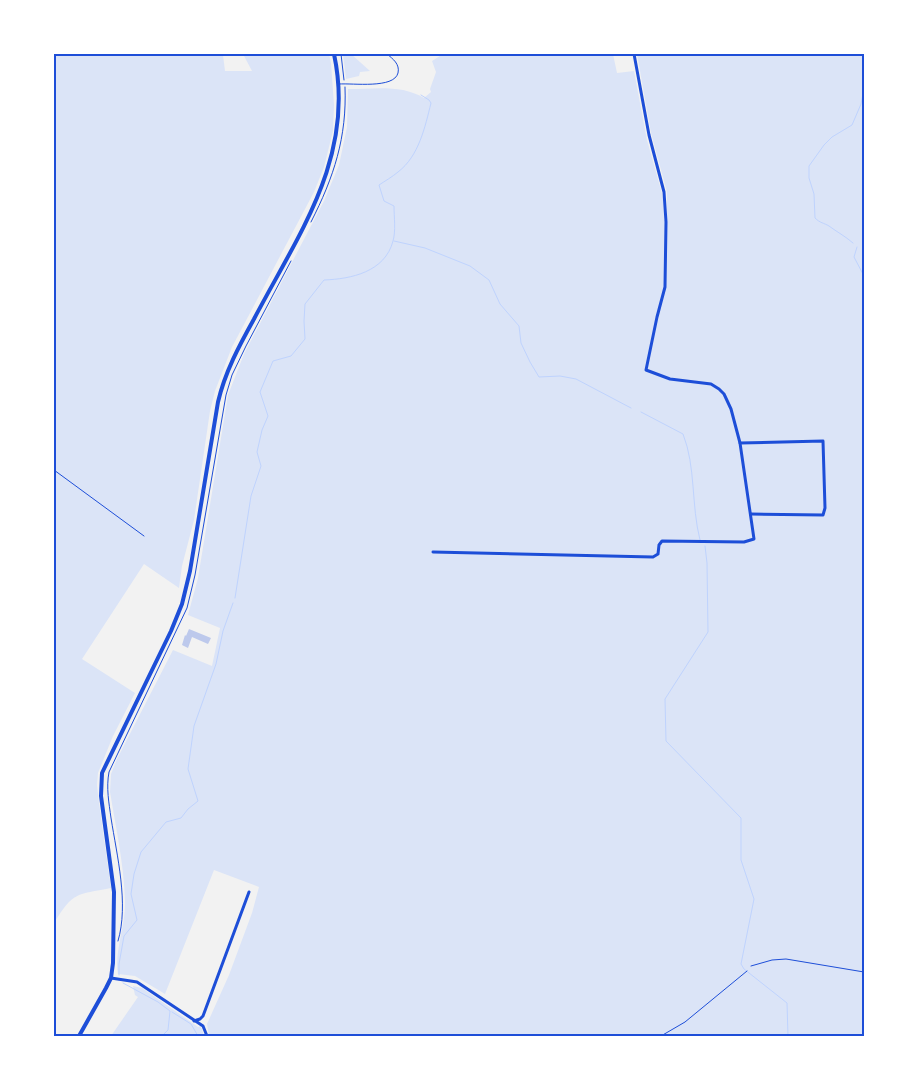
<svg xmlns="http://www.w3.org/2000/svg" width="918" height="1090" font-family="'PT Sans Narrow',sans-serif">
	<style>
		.green { fill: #dbe4f7 }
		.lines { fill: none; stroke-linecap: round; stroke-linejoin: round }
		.stream { stroke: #bfd3fe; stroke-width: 1 }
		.building { fill: #bdc9ec }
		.path { stroke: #1d4ed8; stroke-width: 1 }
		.service { stroke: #1d4ed8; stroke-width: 1 }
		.minor { stroke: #1d4ed8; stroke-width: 3 }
		.tertiary { stroke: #1d4ed8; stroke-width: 4 }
		.neatline { fill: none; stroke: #1d4ed8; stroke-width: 2 }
	</style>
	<rect width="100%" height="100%" fill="#f2f2f2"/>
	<g class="green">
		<path d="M54,54h156l13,1 2,16h27l-9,-17h86l2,9 3,42 -1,26 -9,36 -10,25 -82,155 -17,44 -5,20 -16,109 -12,46 -3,22 -35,-24 -62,95 53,34 -22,43 -15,37 -1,12 2,18 12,85c-35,7 -37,3 -57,35z"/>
		<polygon points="343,54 351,54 370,71 360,72 359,76 346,79"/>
		<path d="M443,54h170l4,19 17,-2 13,69 16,57 1,23h3v-28l-16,-59 -14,-79h227v982h-655l-2,-12 22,-49 23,-62 7,-26 -45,-17 -49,124 -30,-18 -17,-2c-4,-23 8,-49 7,-73 -1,-36 -9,-73 -15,-109l1,-18 6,-15 56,-109 39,16 8,-38 -32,-13 10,-37 30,-183 16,-41 80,-153 15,-36 8,-38 1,-38c25,0 54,-5 76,9l7,-6 -1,-3 6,-17 -4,-11z"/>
		<polygon points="133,986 142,988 198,1027 201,1026 204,1036 111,1036 138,997 135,995"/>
	</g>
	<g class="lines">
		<g class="stream">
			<polyline points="394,241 425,248 470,266 489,280 500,304 519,326 521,343 530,362 539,377 560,376 576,379 631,408"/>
			<path d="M853,243c-8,-7 -16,-11 -24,-17 -5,-3 -9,-3 -14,-8l-1,-24 -5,-16v-12l15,-21 8,-8 20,-12 9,-21 3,-16"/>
			<polyline points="857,247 854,257 864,276"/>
			<path d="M641,412l42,22c13,33 8,71 17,106"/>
			<polyline points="705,546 707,563 708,632 665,699 666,741 741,818 741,860 754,899 741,964 744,969 787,1003 788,1036"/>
			<path d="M235,598l16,-102 10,-30 -4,-14 5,-22 6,-14 -8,-24 13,-31 18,-5 14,-17 -1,-18 1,-17 19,-24c27,-1 61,-8 69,-39 3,-10 1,-24 1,-35l-10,-5 -5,-16c6,-4 13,-8 19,-13 21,-16 27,-45 33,-69l-2,-3 -8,-5"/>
			<polyline points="119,975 119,964 124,936 137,920 131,894 134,874 141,852 166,822 181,818 188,809 198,801 188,769 194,726 216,664 223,631 233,603"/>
			<polyline points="123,983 158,1002 170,1011 168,1030 162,1036"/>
			<polyline points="172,1012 191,1024 198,1036"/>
		</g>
	</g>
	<polygon class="building" points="189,629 211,638 208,644 192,637 188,648 182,645 185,635 186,636"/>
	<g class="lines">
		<g class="path">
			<polyline points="341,54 344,80"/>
			<path d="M311,222c23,-45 36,-85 34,-135"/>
			<polyline points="54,470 144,536"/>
			<path d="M118,941c11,-37 -1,-85 -7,-123 -2,-15 -5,-30 -2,-46l78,-164 8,-33 31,-180 6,-20 14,-29 45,-85"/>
			<polyline points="751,966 772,960 786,959 864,972"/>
			<polyline points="661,1036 685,1022 747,971"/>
		</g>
		<path class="service" d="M339,84c14,-1 55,5 59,-11 2,-9 -5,-14 -11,-19"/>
		<g class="minor">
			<polyline points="740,443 823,441 825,508 823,515 751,514"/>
			<polyline points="433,552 653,557 658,554 659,545 662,541 744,542 754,539 740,443 731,409 724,394 719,389 711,384 670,379 646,370 657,317 665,287 666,222 664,192 649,135 634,54"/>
			<polyline points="111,978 137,982 203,1026 207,1036"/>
			<polyline points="194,1021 200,1019 203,1016 249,892"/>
		</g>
		<path class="tertiary" d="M79,1036l27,-48 5,-10 2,-15 1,-71 -13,-96 1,-23 69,-142 11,-27 8,-33 28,-169c7,-30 21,-56 36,-83 45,-86 102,-163 80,-265"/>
	</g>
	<rect width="918" height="1090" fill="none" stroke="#ffffff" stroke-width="110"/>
	<rect x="55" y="55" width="808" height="980" class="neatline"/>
</svg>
